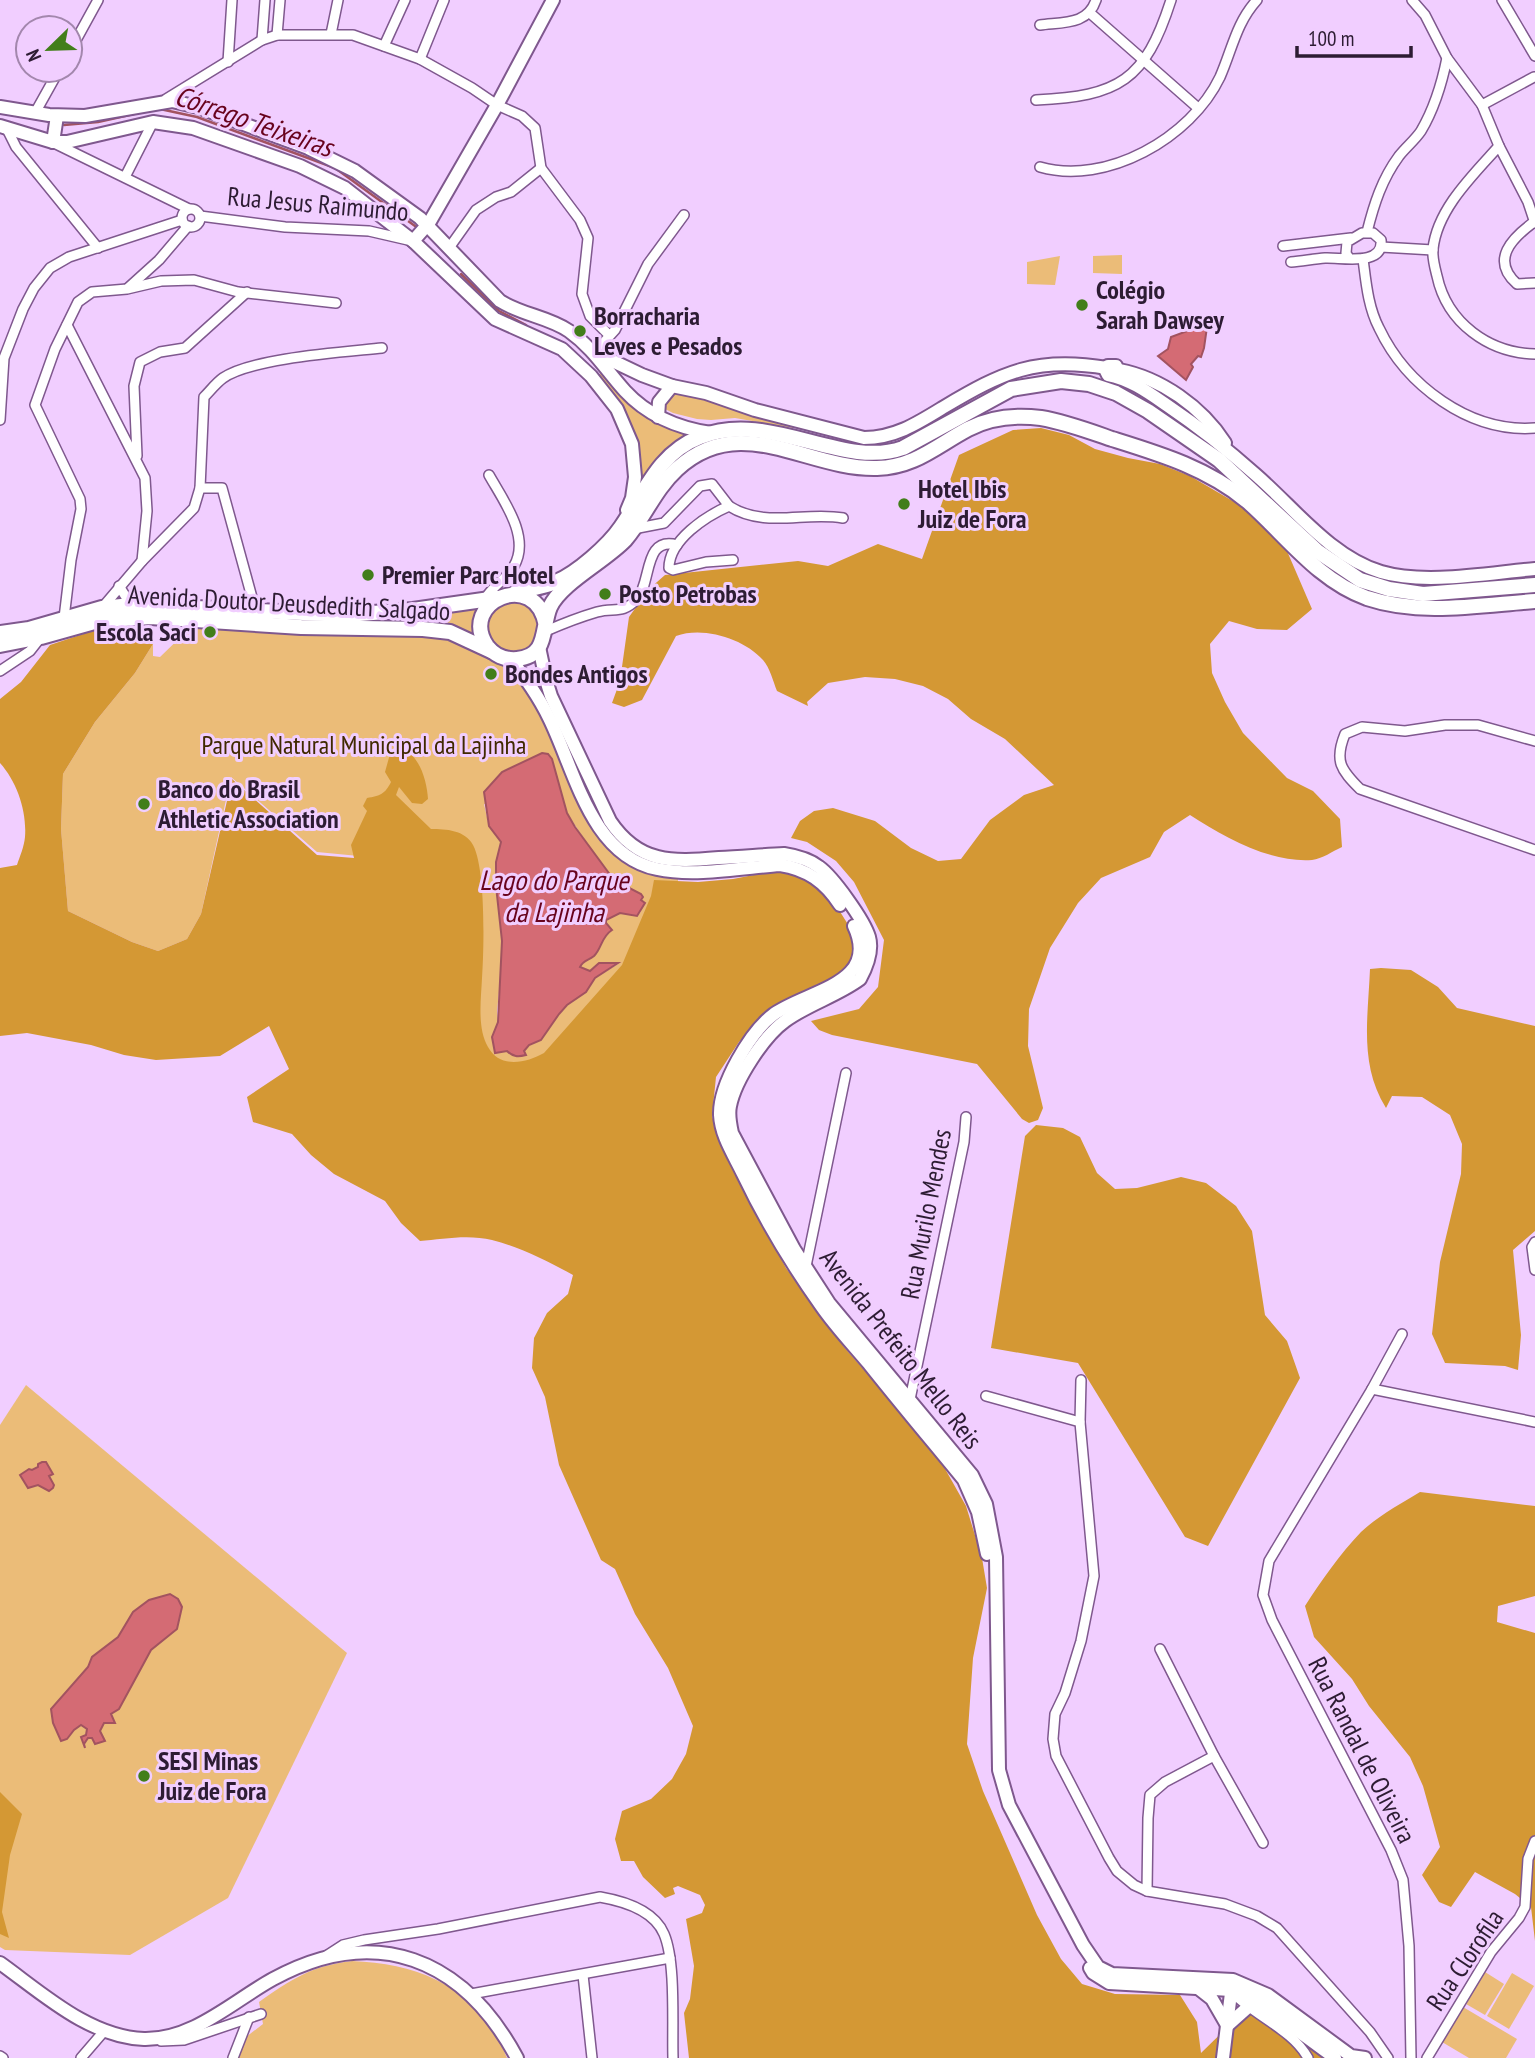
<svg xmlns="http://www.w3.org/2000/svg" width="1535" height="2058" font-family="'PT Sans Narrow',sans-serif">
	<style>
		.green { fill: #ebbc78; fill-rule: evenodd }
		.forest { fill: #d49834 }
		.water { fill: #d46b74; stroke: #a25360; stroke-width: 2 }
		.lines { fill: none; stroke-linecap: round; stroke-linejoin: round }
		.stream { stroke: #a25360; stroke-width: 2.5 }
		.street-casing { stroke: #7f588e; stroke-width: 12 }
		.secondary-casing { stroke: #7f588e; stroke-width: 16 }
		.primary-casing { stroke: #7f588e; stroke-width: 18 }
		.street { stroke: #fff; stroke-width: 9 }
		.secondary { stroke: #fff; stroke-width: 12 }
		.primary { stroke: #fff; stroke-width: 14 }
		.poi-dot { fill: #427e1a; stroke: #f1ceff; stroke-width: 2.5 }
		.labels { text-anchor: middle; stroke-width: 6; stroke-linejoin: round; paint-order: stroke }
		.street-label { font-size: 26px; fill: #2d1c33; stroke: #f1ceff }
		.poi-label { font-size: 26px; font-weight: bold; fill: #2d1c33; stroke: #f1ceff; text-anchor: start }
		.park-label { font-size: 26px; fill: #402900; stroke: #f1ceff }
		.water-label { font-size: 28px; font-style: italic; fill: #68031d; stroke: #f1ceff }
	</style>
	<rect width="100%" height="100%" fill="#f1ceff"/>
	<g class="green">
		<polygon points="1122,255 1122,274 1093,273 1093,256"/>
		<polygon points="1060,256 1055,285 1027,284 1027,262"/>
		<path d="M596,374h9l21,21 68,38 -33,23 -20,22c-6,-52 -14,-64 -45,-104z"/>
		<path d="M674,392c41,8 79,25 120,34l-1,2 -58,-10 -24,2 -14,-1 -24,-6 -12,-6z"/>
		<path d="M519,597l22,19 -4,29 -25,12 -25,-15c-1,-36 -3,-34 32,-45z"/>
		<polygon points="489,605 486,647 425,629 425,619 430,609"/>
		<path d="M192,626l248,10c29,6 61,21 81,42l98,177 23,16 36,8v54l-182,193 -75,-264 -104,-10 -86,-75 -30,137 -14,25 -29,12 -26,-9 -64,-31 -7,-82 2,-55 32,-52 40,-49 18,-29v12l7,1zM484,804l83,9 27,41 20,26 20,10 8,15 -2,8c-13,4 -26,-5 -35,10l7,7c-9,6 -9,12 -14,20 -5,7 -14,9 -18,17l10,4 18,-9 10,2 -23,14 -9,14 -19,13 -8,9 -18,26 -12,5 -6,6 3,3c-8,3 -13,3 -19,-3h-6l-9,-14 6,-15 -1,-11 4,-38 1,-32 -6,-55v-24l5,-20 -12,-16z"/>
		<polygon points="26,1385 347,1653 228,1898 130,1955 5,1950 0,1947 0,1425"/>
		<path d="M352,1961c71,3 127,28 155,97h-269l8,-21 17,-13 -4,-22c33,-23 52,-36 93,-41z"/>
		<polygon points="1485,1972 1504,1984 1485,2015 1466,2004"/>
		<polygon points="1512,1973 1534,1986 1509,2029 1487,2016"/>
		<polygon points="1463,2007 1517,2039 1506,2058 1469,2058 1442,2042"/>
	</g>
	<g class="forest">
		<path d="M1041,428l28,7 26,14 33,9 32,6 30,12 53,31 44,44 25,58 -25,21 -30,-1 -28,-8 -19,23 2,29 13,29 18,31 44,45 26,13 27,28 2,28c-9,4 -20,12 -30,13 -42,3 -88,-23 -122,-45l-26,17 -14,25 -49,21 -23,25 -28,45 -21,61 -1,37 15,62 -5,12 -9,3 -7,-4 -45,-55 -145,-29 -13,-5 -8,-9 48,-12 19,-22 6,-47 -30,-58 -18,-21 -29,-19 -16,-4 9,-17 14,-10 19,-3 42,13 36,27 27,13 23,-2 29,-39 34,-25 30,-10 -49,-46 -34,-20 -23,-20 -25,-13 -28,-7 -30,-2 -37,6 -21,19 1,4 -31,-15c-4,-10 -7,-23 -14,-31 -19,-21 -59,-34 -87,-24l-34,64 -18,7 -12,-4 8,-22 9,-64 20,-28 16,-14 133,-14 30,5 50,-22 44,15 37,-104 54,-25z"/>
		<path d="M149,623l4,21 -18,29 -40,49 -32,52 -2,55 7,82 64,31 26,9 29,-12 14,-25 31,-135 85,76 37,3 -3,-13 16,-34 -4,-5 4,-8c13,-2 18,-4 24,-16l-6,-10 5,-18 5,-6c23,0 32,32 33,51l-6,5 -10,-1 -13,-16 -3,8 35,34c15,0 34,1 42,16 13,24 11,105 9,133 -1,22 -5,50 6,69 12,22 38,16 56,6l78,-88 29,-69 3,-16 44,2 35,-3 47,-9 31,9 21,20 17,27 7,22 -4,12 -9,13 -70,35 -34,34 -23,35 -4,39 11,33 63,119 58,79 91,104 31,55 16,52 5,30 -14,70 -6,86 16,47 54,124 24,44 21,25 33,10 65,1 17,27 4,31 44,-43 9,-3 79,51h-644l-5,-45 6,-14 4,-33 -8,-47 16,-6 3,-8 -5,-10 -22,-9 -5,2 2,6 -10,4 -22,-21 -9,-16h-13l-6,-22 7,-28 29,-12 21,-20 14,-25 7,-28 -25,-58 -33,-54 -20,-45 -14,-9 -42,-95 -14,-68 -13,-29 2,-30 13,-25 21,-19 5,-19c-25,-14 -53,-28 -81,-35 -23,-6 -50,-1 -72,1l-19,-18 -16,-22 -51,-27 -23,-19 -19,-21 -39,-12 -6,-25 42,-28 -20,-43 -49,30 -64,4 -32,-5 -33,-10 -64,-12 -27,3v-168l17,-3c3,-9 7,-18 8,-28 2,-26 -8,-55 -25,-74v-64l21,-17 29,-37 60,-20z"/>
		<path d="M1381,968l30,2 27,17 19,21 78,18v205l-22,19 8,85 -3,35 -13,-4 -60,-3 -13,-29 8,-72 21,-88 1,-30 -12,-29 -28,-18 -30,-1 -6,12c-27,-43 -18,-90 -16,-139z"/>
		<polygon points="1036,1125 1063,1128 1080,1137 1097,1173 1115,1189 1137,1188 1181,1177 1206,1183 1236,1206 1252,1231 1265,1315 1287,1341 1300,1378 1208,1546 1185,1537 1078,1363 991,1348 1025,1136"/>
		<path d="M1420,1492l115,14v90l-37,10 -1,16 38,11v308l-4,-34 -16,-13 -40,-22 -24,35 -12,-5 -17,-27 18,-28 -17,-61 -13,-29 -41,-51 -17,-27 -38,-42 -9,-31c16,-25 35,-52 56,-74 17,-16 39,-28 59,-40z"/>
		<polygon points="0,1792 22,1814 10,1855 2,1912 9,1938 0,1934"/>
	</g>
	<g class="water">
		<polygon points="1203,325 1207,327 1204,348 1201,357 1198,356 1191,364 1193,367 1186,380 1158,356 1168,349 1171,337"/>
		<path d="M542,753l6,1 4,5 15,54 8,14 39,53 27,14 2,3 -2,3 4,3 -8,13 -17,-3 -14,7v3l6,7c-11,7 -10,18 -18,26 -6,5 -11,4 -14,11l10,4 9,-8h19l-23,15 -9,14 -19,13 -8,9 -18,26 -12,5 -5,6 2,4c-8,2 -13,2 -19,-4l-12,2 -3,-16 6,-15 4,-81 -6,-55v-24l5,-20 -12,-16 -5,-34 18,-20z"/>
		<polygon points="42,1462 46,1462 53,1474 49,1476 54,1485 53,1488 49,1491 38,1485 28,1488 20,1475 29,1469 32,1470 38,1467 38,1464"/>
		<polygon points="170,1594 178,1599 182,1607 177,1629 151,1650 119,1709 111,1714 115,1723 104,1723 100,1731 105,1741 95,1744 92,1738 88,1738 84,1744 85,1748 81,1737 86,1735 87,1729 81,1725 74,1730 67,1739 61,1741 53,1723 51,1709 88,1667 92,1657 118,1637 133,1612 149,1600"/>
	</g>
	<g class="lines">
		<g class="stream">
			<polyline points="160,109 197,117 335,168 415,226"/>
			<polyline points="64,125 98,122 134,114"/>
			<polyline points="461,274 499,311 526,325"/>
		</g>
		<defs>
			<g id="street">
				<polyline points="1412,0 1425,15 1447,58 1482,105 1499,146 1528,202 1535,223"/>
				<polyline points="1502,0 1535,56"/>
				<polyline points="1090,13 1198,108"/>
				<path d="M1040,25c23,-3 48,0 56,-25"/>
				<polyline points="331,34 338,0"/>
				<polyline points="277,35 280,0"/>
				<polyline points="262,40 265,0"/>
				<polyline points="384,46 405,0"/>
				<polyline points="70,51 98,0"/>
				<polyline points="420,59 444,0"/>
				<polyline points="228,62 232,0"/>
				<polyline points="166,99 262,40 277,35 353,35 420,59 472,88 497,105 522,116 535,128 541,168 580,220 588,238 582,294 590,316 609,335"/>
				<path d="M1036,100c83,-4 109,-19 135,-100"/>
				<polyline points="1482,105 1534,77"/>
				<polyline points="35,113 59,70"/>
				<polyline points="6,127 16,147 98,248"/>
				<polyline points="54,143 189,209"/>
				<path d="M1499,146c-25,28 -62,63 -66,103 -1,9 2,19 4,27 10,47 52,77 98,78"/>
				<path d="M1040,167c66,19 151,-29 180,-90 12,-27 16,-54 37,-77"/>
				<polyline points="125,177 153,122"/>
				<circle cx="191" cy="218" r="9"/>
				<polyline points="200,216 285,227 369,231 408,240"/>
				<path d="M1534,222c-22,16 -44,38 -17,62l18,-1"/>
				<path d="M1367,232c7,-28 15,-53 32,-76 7,-9 16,-16 22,-25 13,-22 21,-48 26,-73"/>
				<polyline points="1283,246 1351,238"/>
				<polyline points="1381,247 1433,250"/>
				<polyline points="449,248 476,210 496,197 511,192 541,168"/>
				<path d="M1363,259c3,23 5,48 16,69 27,57 90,105 156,100"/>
				<path d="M1291,262c11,-1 23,-3 34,-4 16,-1 59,9 56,-18l-8,-7h-11l-15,9 -1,11 3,5"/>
				<polyline points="128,288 159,260 188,226"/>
				<polyline points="67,325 145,478 147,511 142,561"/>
				<polyline points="595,352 615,330 648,264 684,215"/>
				<polyline points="0,420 4,358 23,309 34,288 50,268 69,257 182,220"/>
				<polyline points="137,456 134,386 140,362 160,352 185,348 247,292"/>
				<polyline points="200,488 222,488 256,612"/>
				<polyline points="633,529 664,523 700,486 712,484 729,506"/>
				<path d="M733,560l-27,2 -33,8 -4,-2c0,-28 37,-52 60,-62 36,23 76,5 114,12"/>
				<polyline points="119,586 131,605"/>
				<path d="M485,599c8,-14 21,-19 29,-33 17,-29 -11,-66 -25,-91"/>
				<path d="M102,608l40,-47 52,-53 6,-20 4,-91c6,-6 12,-14 19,-19 28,-20 122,-26 159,-30"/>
				<polyline points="64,618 71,560 81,509 80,499 35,405 55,349 78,302 92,292 127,289 161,281 194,280 238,292 336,303"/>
				<path d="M546,631c16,-7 34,-14 51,-19 17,-5 25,3 40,-13 15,-17 6,-63 40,-54"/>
				<polyline points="0,671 30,651 41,637"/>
				<path d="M1535,741l-57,-16h-33l-40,6 -43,-4 -17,7c-11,27 -4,36 15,55l175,61"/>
				<polyline points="1535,1242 1532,1247 1535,1270"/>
				<polyline points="803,1269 806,1266 846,1073"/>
				<polyline points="1402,1334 1372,1389 1269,1561 1263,1595 1272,1620 1391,1850 1403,1880 1409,1946 1411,2058"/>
				<polyline points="1372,1389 1535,1422"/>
				<polyline points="986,1396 1080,1422 1094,1576 1081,1641 1065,1693 1055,1714 1053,1739 1056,1756 1109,1858 1117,1871 1134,1885 1147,1891 1225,1904 1257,1916 1277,1928 1370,2032 1388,2058"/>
				<polyline points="909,1404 964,1142 966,1117"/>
				<polyline points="1080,1422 1081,1380"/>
				<polyline points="1160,1649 1214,1756 1263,1843"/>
				<polyline points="1147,1891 1148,1818 1150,1795 1165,1782 1214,1756"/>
				<path d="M326,1956l17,-11 21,-5 74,-11 162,-32c23,4 54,13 64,37 12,28 8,91 9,124"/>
				<polyline points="583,1975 592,2058"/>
				<path d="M1232,1992c22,24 60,37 76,66"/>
				<polyline points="471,1994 670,1958"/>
				<polyline points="161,2041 184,2040 261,2014"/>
				<polyline points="0,2056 3,2058"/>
				<polyline points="81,2058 105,2030"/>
				<polyline points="233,2058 249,2017"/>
				<polyline points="1427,2058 1491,1952 1519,1918 1525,1907 1528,1859 1535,1841"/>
			</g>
			<g id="secondary">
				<path d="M0,107l49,8 36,1 87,-15 26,6 110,41 47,23 65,47 80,83c22,14 49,16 69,30 24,17 37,39 56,60 23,25 53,37 86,42"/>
				<polyline points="0,126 53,142 67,142 153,122 193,128 300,166 345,188 413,241 495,319 562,349 591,376 617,409 632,444 635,477 632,498 627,510"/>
				<polyline points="53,142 57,116"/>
				<polyline points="413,241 429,223 497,105 553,0"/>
				<path d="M598,354l44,21 30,11 34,7 49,17 109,28c31,0 54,-15 80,-31 59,-35 92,-51 163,-39"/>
				<path d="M1119,370c42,8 83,37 106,73"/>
				<path d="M1115,374l2,-3 -1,-5h-8l-2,5 2,4c22,4 41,18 60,31 31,21 60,44 88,69 38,33 75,82 125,97 44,13 108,1 154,-3"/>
				<polyline points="658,417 659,402 672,386"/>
				<path d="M539,647l7,33 5,16 59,125c29,43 62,41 109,37 22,-1 44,-3 65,-4 13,2 25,5 35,13 14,10 45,53 50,70 4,14 -2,29 -9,42 -23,17 -52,25 -75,42 -21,15 -50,59 -55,85 -2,9 0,18 2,27l62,116 35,54 143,172 14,29 10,53 3,213 10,35 74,140 15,22 14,7 121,6 35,15 83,61 14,2"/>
				<path d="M511,659c14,19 28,38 38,59 26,52 41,137 108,151 37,8 85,-1 123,-4 27,4 45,17 60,40"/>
				<path d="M854,926c27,58 -46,64 -80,88 -24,18 -55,71 -54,101 1,21 14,40 23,59 22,46 49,91 79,133 14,20 31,38 47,57 31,39 63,77 95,116l14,32 9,42"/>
				<path d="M0,1963c42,30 89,74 144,76 49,1 89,-38 129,-60 103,-56 190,-21 244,79"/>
				<polyline points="1090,1968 1093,1973 1109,1983 1231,1990 1256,2000 1335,2058"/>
				<polyline points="1198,1988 1212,1999 1227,2025"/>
				<polyline points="1228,2025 1256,2000"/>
				<polyline points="1223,2058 1232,1985"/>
			</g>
			<g id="primary">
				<path d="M515,593c14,-4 28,-6 41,-11 21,-9 52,-36 65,-55 23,-33 37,-74 79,-90 69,-28 142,33 203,11l108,-59 50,-8 28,3 27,9 32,18 71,49 98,91 43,29 29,9 34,5 112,-9"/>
				<path d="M546,626c-10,-59 -89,-24 -59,20 7,9 18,14 30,13 32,-3 24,-31 33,-52 11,-24 55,-46 75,-67 19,-22 30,-51 52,-71 64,-59 130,1 200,-1 38,-1 59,-22 91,-39 23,-12 49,-14 73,-11 24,4 48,13 71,21 48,15 95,29 135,62 38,33 70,79 120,97 54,18 113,7 168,3"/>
				<polyline points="0,633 29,629 102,608 131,605 346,615 413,610 497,598"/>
				<polyline points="0,645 41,637 98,621 150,617 301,627 423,629 450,632 491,651"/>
			</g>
		</defs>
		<use href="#street" class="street-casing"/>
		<use href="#secondary" class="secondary-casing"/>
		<use href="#primary" class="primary-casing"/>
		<use href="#street" class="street"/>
		<use href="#secondary" class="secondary"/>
		<use href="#primary" class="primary"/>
	</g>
	<g class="poi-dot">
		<circle cx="1082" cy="305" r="7"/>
		<circle cx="580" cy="331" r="7"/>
		<circle cx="904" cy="504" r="7"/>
		<circle cx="368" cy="575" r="7"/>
		<circle cx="605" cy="594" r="7"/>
		<circle cx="210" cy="632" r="7"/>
		<circle cx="491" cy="674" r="7"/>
		<circle cx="144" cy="804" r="7"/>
		<circle cx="144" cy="1776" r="7"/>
	</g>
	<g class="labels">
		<g class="street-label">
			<text transform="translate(318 204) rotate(5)" y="9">Rua Jesus Raimundo</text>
			<text transform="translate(289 603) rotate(3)" y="9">Avenida Doutor Deusdedith Salgado</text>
			<text transform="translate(926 1214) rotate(-79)" y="9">Rua Murilo Mendes</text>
			<text transform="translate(901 1349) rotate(52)" y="9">Avenida Prefeito Mello Reis</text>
			<text transform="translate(1362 1750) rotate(63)" y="9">Rua Randal de Oliveira</text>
			<text transform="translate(1465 1960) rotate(-56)" y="9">Rua Clorofila</text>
		</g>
		<g class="poi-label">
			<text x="1096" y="299">Colégio<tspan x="1096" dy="30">Sarah Dawsey</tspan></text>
			<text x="594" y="325">Borracharia<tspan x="594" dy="30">Leves e Pesados</tspan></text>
			<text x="918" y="498">Hotel Ibis<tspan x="918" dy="30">Juiz de Fora</tspan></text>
			<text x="382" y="584">Premier Parc Hotel</text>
			<text x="619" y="603">Posto Petrobas</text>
			<text x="196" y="641" text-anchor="end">Escola Saci</text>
			<text x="505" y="683">Bondes Antigos</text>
			<text x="158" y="798">Banco do Brasil<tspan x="158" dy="30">Athletic Association</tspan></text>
			<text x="158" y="1770">SESI Minas<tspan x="158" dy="30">Juiz de Fora</tspan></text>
		</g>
		<g class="park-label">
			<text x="364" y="754">Parque Natural Municipal da Lajinha</text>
		</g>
		<g class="water-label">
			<text transform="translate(254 121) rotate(19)" y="10">Córrego Teixeiras</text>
			<text x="554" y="890">Lago do Parque<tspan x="554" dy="32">da Lajinha</tspan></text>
		</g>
	</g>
	<g transform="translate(49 49) rotate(247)"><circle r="33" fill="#f1ceff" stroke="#a387ad" stroke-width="2"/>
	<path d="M0-5L12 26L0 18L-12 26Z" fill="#427e1a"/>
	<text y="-10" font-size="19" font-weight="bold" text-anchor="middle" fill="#2d1c33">N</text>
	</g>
	<path d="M1297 46v10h114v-10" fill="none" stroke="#2d1c33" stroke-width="3.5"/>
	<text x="1308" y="46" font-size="21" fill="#2d1c33" stroke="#f1ceff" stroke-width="5" paint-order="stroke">100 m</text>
</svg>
